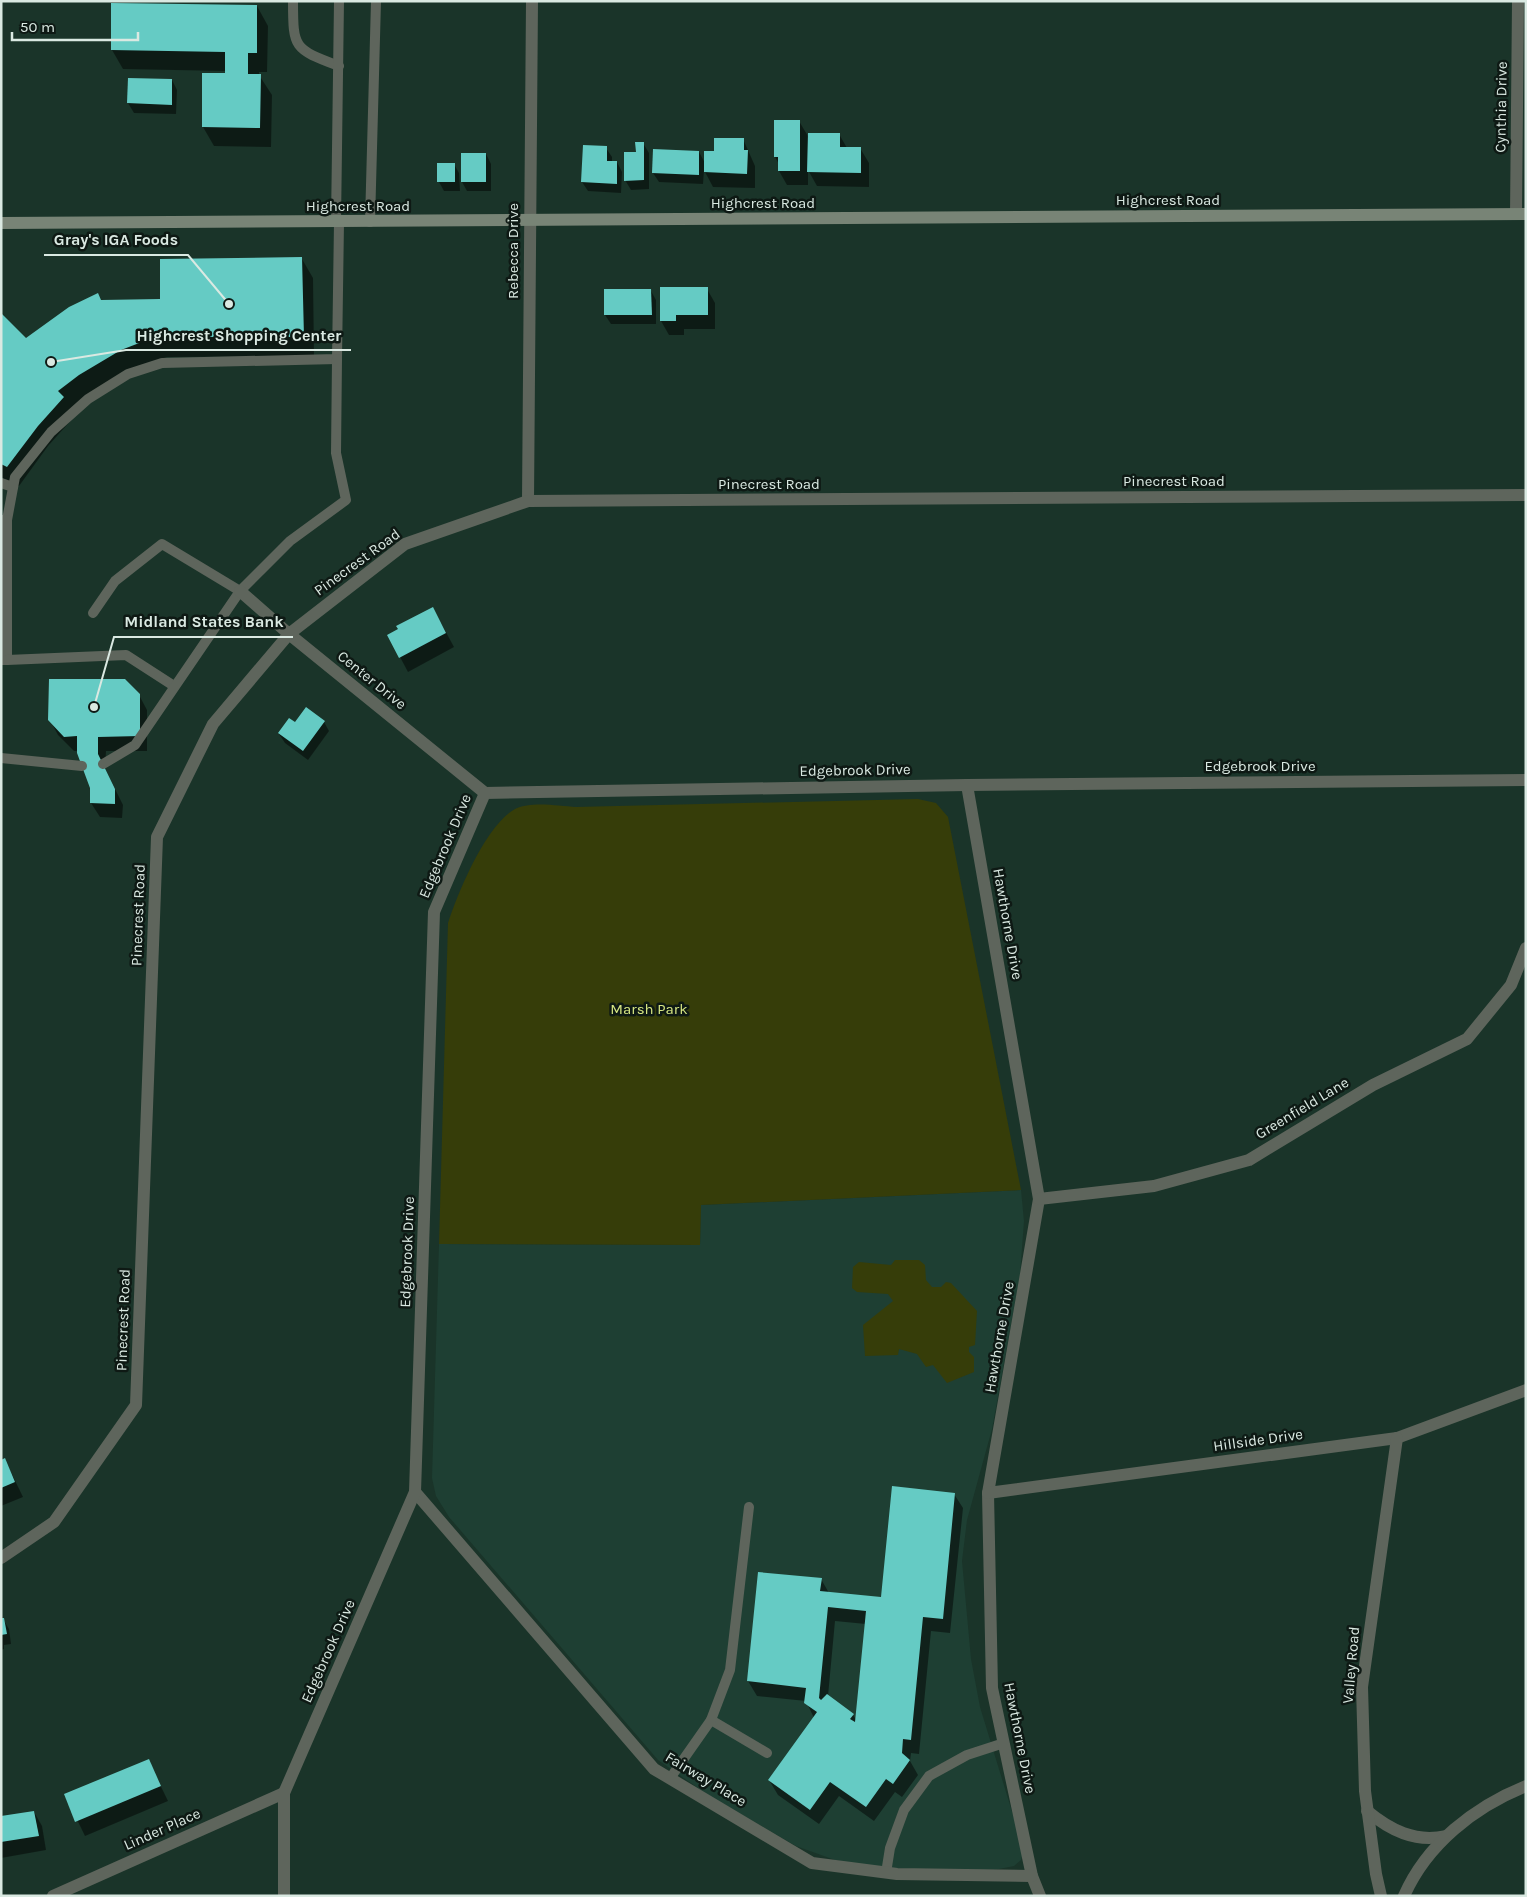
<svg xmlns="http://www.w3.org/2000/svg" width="1527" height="1897" font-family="Karla,sans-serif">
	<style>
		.built { fill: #1e3f33 }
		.green { fill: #363d09 }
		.shadow { fill: #0007; fill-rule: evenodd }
		.building { fill: #65cbc4; fill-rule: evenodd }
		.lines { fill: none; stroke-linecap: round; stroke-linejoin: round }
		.lane { stroke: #5e655c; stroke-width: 10 }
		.street { stroke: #5e655c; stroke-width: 12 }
		.secondary { stroke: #788476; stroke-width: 12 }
		.labels { text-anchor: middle; stroke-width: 5; stroke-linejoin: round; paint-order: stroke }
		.street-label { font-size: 15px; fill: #dae9e2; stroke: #0e1914 }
		.park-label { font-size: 15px; fill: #d7e783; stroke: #0e1914 }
		.leader { fill: none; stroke: #dae9e2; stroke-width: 2 }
		.callout-dot { fill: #dae9e2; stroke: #0e1914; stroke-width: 2 }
		.callout-label { font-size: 16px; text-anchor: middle; font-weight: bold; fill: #dae9e2; stroke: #0e1914; stroke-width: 5; stroke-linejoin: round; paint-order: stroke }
	</style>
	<rect width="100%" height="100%" fill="#1a3429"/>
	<polygon class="built" points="1021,1190 1024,1221 1020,1275 992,1429 967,1520 962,1561 971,1659 980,1707 1024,1851 1021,1860 1014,1866 999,1869 969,1871 867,1867 835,1860 796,1846 711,1797 658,1760 449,1517 436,1496 432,1478 439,1244 700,1245 701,1205"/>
	<g class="green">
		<path d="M918,799l18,4 12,14 73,373 -320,15 -1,40 -261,-1 9,-321c10,-31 38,-98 67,-114 17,-8 43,-3 61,-2z"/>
		<polygon points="895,1260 919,1260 925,1265 926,1280 932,1287 941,1287 946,1282 951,1283 977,1311 975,1345 969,1347 969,1352 974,1357 974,1372 947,1383 933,1365 926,1367 917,1354 899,1349 898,1355 865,1356 863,1325 893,1301 888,1294 857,1292 852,1288 853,1267 859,1262 891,1265"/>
	</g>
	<g class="shadow">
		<polygon points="257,6 268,26 267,72 259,72 259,75 272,95 271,147 214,146 203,127 226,71 123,69 112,50"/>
		<polygon points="129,79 172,80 177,90 176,114 134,113 128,103"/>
		<polygon points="775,121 799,121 809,138 839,134 847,148 860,148 869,163 869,187 817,186 808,170 808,185 787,185 779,171 779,164 775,157"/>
		<polygon points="743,139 755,166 755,188 713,187 704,170 703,184 659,182 653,173 699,152 705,163"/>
		<polygon points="643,143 649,153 649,189 631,190 625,180"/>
		<polygon points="606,148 612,157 612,162 617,162 622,172 621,193 588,191 582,182"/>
		<polygon points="486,154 491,164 491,191 467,191 462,182"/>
		<polygon points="454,164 459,173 460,191 444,191 439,182"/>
		<polygon points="302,259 313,278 314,356 167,357 132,369 70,410 74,417 48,446 19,486 1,477 1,315 26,339 101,302 161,301"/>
		<polygon points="707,289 715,303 715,329 684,329 684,335 669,335 661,321"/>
		<polygon points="651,291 656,300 656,324 611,324 605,315"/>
		<polygon points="441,623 454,647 408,672 400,657 399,629"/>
		<polygon points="139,695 147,710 147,751 106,751 105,769 123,805 122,818 100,817 91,803 92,788 78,751 74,751 58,735 50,720"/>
		<polygon points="324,722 329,731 308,760 285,743 279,734 295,724"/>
		<polygon points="5,1460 23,1497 1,1506 1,1461"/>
		<path d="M954,1494l9,14 -13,125 -19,-2 -12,123 -8,-1 -1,8 8,14 -16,22 -7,-5 -21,29 -35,-25 -20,28 -41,-29 -9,-15 45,-62 -8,-17 -49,-5 -9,-15 11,-108 62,6 8,14 53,5zM835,1621l31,3 -9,97 -4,-6 -25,-19z"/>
		<polygon points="3,1619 9,1629 11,1644 4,1645 4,1649 1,1650 1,1620"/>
		<polygon points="148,1760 168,1801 85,1836 65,1795"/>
		<polygon points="34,1812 42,1826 46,1850 1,1858 1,1817"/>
	</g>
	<g class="building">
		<polygon points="111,3 257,5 257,53 248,53 248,74 261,74 260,128 202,127 202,73 225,73 225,52 111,50"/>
		<polygon points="128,78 172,79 172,105 127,103"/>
		<polygon points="774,120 800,120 800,171 778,171 778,157 774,157"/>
		<polygon points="808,133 840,133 840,147 861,147 861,173 807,172"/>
		<polygon points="714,138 744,138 744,150 748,150 747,174 704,172 704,151 714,151"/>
		<polygon points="635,142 644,142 644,180 624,181 624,152 636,152"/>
		<polygon points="583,145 607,146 607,161 617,161 617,184 581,182"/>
		<polygon points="653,149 699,151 699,175 652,173"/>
		<rect x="461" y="153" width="25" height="29"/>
		<rect x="437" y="163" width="18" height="19"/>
		<polygon points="302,257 304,337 155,337 121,350 79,375 58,391 64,397 38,426 7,467 1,464 1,313 26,338 69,307 98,293 101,300 160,299 160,259"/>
		<polygon points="660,287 708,287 708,315 676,315 676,321 660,321"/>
		<polygon points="604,289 651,289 652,315 604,315"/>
		<polygon points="433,607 446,633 399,658 387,635 398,629 396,626"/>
		<polygon points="49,679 125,679 140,694 140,736 98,737 98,754 115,789 115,804 90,803 90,788 77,753 77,736 64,737 48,720"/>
		<polygon points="306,707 325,721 303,751 278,733 289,718 295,722"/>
		<polygon points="5,1458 15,1482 1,1488 1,1460"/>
		<path d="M892,1486l63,7 -12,126 -20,-2 -12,123 -8,-1 -1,14 8,7 -17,24 -7,-5 -20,28 -36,-25 -20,28 -42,-30 49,-68 -13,-9 2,-15 -59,-7 11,-109 64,6 -2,13 61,6zM828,1607l38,4 -11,111 -5,-3 4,-5 -27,-20 -6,6 -2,-2z"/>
		<polygon points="1,1618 4,1618 7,1634 1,1635"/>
		<polygon points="149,1759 161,1786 75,1822 64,1794"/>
		<polygon points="34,1811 39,1836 1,1842 1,1816"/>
	</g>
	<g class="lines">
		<g class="lane">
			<path d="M293,1c0,48 1,48 46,65"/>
			<polyline points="336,222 339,1"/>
			<polyline points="370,222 376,1"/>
			<polyline points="1,483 13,487"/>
			<polyline points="1,520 7,520 15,477 51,432 88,399 128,374 162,363 337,359 339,222"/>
			<polyline points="93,613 115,581 162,544 240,591"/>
			<polyline points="2,660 7,660 7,520"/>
			<polyline points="7,660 126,655 174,686"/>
			<polyline points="1,758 82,766"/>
			<polyline points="103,764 135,745 240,591 290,541 346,500 336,453 337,359"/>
			<polyline points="711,1720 767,1753"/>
			<polyline points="671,1777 711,1720 730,1670 749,1507"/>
			<polyline points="886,1873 890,1848 904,1810 929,1776 967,1755 1004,1743"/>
		</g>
		<g class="street">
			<polyline points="1516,214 1518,1"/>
			<polyline points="528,501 532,1"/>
			<polyline points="240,591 289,634 485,793"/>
			<polyline points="967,785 1039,1199 988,1493 992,1688 1032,1876 1040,1896"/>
			<polyline points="485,793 967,785 1526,780"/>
			<polyline points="1039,1199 1154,1186 1249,1160 1373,1085 1467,1039 1511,985 1526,948"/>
			<polyline points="415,1492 654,1769 812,1863 897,1874 1032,1876"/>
			<polyline points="988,1493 1397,1438 1526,1390"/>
			<polyline points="1,1558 54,1522 136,1405 157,837 213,724 289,634 405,544 528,501 1526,495"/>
			<path d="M1367,1811c23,19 48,32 79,25"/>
			<polyline points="53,1896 284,1793"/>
			<polyline points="284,1896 284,1793 415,1492 434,912 485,793"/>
			<polyline points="1381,1896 1376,1874 1365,1791 1362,1687 1397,1438"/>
			<path d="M1404,1896c23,-52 70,-89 122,-110"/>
		</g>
		<polyline class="secondary" points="1,223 1526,214"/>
	</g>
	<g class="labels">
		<g class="street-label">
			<text transform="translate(1501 107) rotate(-89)" y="5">Cynthia Drive</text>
			<text x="1168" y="205">Highcrest Road</text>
			<text x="763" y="208">Highcrest Road</text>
			<text x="358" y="211">Highcrest Road</text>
			<text transform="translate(513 251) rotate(-90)" y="5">Rebecca Drive</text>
			<text x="1174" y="486">Pinecrest Road</text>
			<text x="769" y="489">Pinecrest Road</text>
			<text transform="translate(357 562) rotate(-36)" y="5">Pinecrest Road</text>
			<text transform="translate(372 680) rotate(39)" y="5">Center Drive</text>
			<text x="1260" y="771">Edgebrook Drive</text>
			<text transform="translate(855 770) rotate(-1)" y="5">Edgebrook Drive</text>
			<text transform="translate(445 846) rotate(-67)" y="5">Edgebrook Drive</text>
			<text transform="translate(138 915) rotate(-88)" y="5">Pinecrest Road</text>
			<text transform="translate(1008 924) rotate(80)" y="5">Hawthorne Drive</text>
			<text transform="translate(1302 1108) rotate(-31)" y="5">Greenfield Lane</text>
			<text transform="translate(407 1252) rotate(-88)" y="5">Edgebrook Drive</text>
			<text transform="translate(123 1320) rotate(-88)" y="5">Pinecrest Road</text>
			<text transform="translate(999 1337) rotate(-80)" y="5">Hawthorne Drive</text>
			<text transform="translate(1258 1440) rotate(-8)" y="5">Hillside Drive</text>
			<text transform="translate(328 1651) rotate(-66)" y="5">Edgebrook Drive</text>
			<text transform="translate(1351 1665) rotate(-85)" y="5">Valley Road</text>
			<text transform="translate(1020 1738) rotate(79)" y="5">Hawthorne Drive</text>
			<text transform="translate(706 1779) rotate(31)" y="5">Fairway Place</text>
			<text transform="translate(162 1829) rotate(-24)" y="5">Linder Place</text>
		</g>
		<g class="park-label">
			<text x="649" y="1014">Marsh Park</text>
		</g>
	</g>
	<path class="leader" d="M229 304L188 255H44M51 362L126 350H351M94 707L114 637H293"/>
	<g class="callout-dot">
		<circle cx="229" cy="304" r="5"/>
		<circle cx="51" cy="362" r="5"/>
		<circle cx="94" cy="707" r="5"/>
	</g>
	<g class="callout-label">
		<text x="116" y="245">Gray's IGA Foods</text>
		<text x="239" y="341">Highcrest Shopping Center</text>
		<text x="204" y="627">Midland States Bank</text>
	</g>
	<rect width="1527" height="1897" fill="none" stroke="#dae9e2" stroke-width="5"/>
	<path d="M12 32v8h126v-8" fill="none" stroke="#dae9e2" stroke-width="2.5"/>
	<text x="20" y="32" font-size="15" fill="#dae9e2" stroke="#0e1914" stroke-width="4" paint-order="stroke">50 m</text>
</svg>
